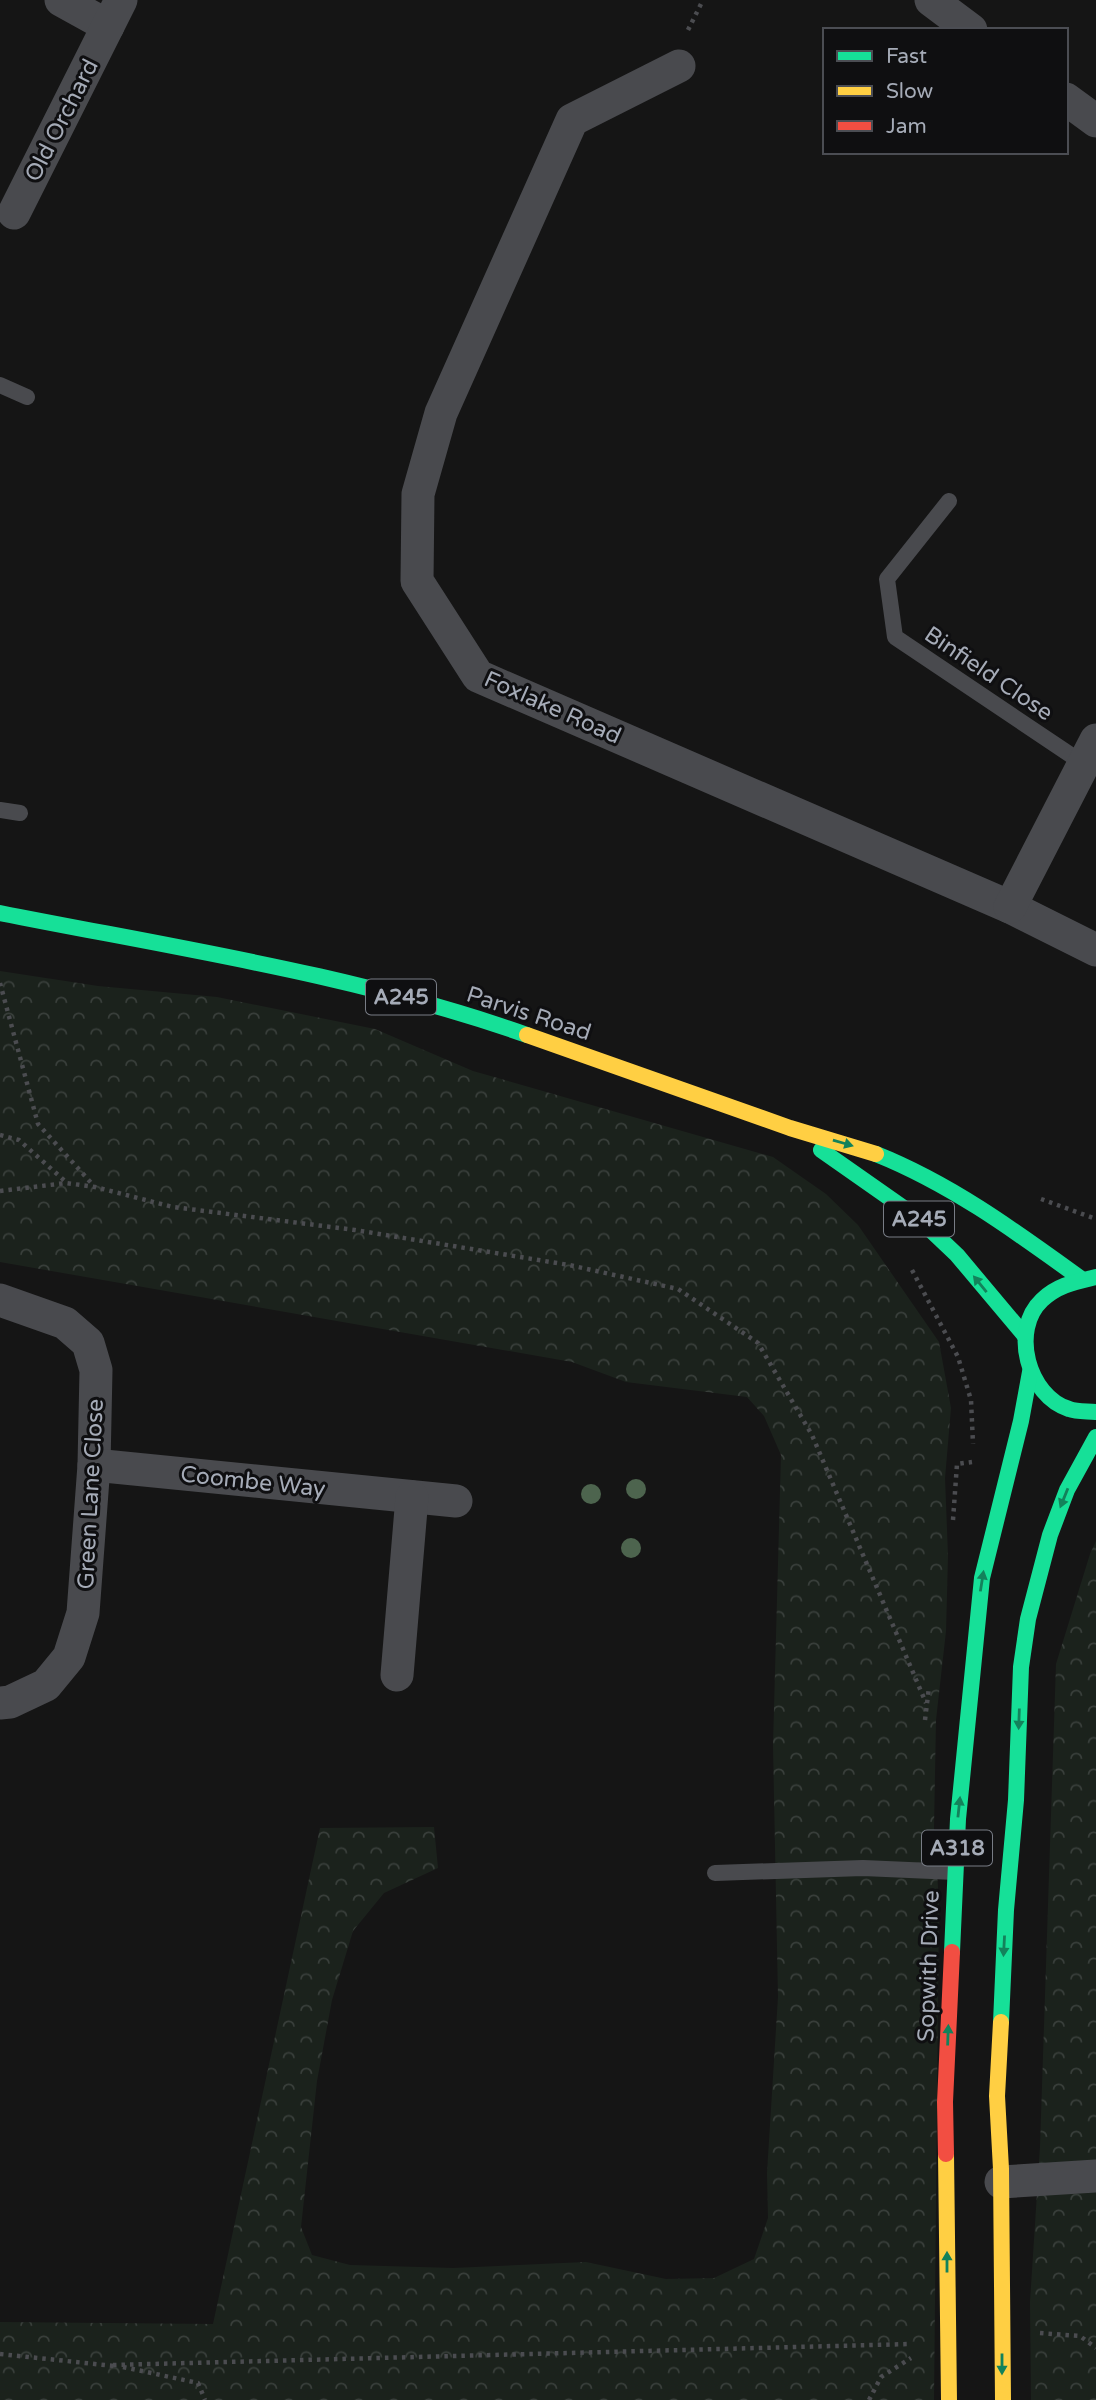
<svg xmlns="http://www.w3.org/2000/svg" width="1096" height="2400" font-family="'Varela Round',sans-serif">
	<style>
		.forest { fill: url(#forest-crowns) }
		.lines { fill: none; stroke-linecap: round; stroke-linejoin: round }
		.path { stroke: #4b4c50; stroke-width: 4.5; stroke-dasharray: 3.5 5; stroke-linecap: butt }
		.lane { stroke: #494a4e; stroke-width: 16 }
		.street { stroke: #494a4e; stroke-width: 33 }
		.fast { stroke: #16e098; stroke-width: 16 }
		.slow { stroke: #ffcf43; stroke-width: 16 }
		.jam { stroke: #f24e42; stroke-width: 16 }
		.tree { fill: #4d644e }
		.oneway { fill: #13825b }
		.labels { text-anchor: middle; stroke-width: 6; stroke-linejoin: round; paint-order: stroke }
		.shield { fill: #0f0f11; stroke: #787c85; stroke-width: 2 }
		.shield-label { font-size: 21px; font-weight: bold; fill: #a5abb7 }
		.street-label { font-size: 23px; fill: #a5abb7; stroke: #0f0f11 }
	</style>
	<defs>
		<pattern id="forest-crowns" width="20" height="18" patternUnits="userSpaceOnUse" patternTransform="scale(1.75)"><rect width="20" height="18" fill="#1b221c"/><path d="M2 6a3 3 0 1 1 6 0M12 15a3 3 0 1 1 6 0" fill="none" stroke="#393f3b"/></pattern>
	</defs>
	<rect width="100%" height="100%" fill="#151515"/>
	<g class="forest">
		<polygon points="0,971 98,986 217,997 375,1029 473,1071 773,1157 826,1194 858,1225 939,1342 951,1408 945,1478 948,1556 946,1631 936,1720 934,1828 939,1902 934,2400 0,2400 0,2322 213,2324 320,1828 434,1827 438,1868 384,1893 353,1931 332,2000 317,2081 301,2227 312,2255 350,2265 453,2268 586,2262 666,2279 714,2278 754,2259 768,2218 767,2173 778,1997 773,1745 781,1455 764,1416 747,1397 626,1382 572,1362 0,1262"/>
		<polygon points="1096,1541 1096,2400 1031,2400 1030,2302 1040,2147 1056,1664 1090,1554"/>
	</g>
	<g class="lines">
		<g class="path">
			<polyline points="688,30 703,0"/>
			<polyline points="0,983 38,1124 94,1186"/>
			<polyline points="0,1135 19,1140 66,1182"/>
			<polyline points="0,1191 66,1183 95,1187 173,1207 355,1230 569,1265 678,1289 758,1343 812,1435 926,1703"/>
			<polyline points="1041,1199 1096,1219"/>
			<polyline points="912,1270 958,1357 971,1400 973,1444"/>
			<polyline points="953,1520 957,1464 972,1462"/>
			<polyline points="925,1720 929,1687"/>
			<polyline points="1040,2333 1080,2336 1096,2348"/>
			<polyline points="0,2354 114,2366"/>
			<polyline points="113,2365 910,2344"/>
			<polyline points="123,2367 198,2383 205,2400"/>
			<polyline points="869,2400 881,2377 911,2358"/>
		</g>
		<g class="lane">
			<polyline points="0,385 27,397"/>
			<polyline points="949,501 887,579 895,637 1084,764"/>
			<polyline points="0,810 20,813"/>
			<polyline points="715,1873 863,1868 955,1872"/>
		</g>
		<g class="street">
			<polyline points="61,0 108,26"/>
			<polyline points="931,0 971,30"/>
			<polyline points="679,66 572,120 441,413 418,494 417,581 478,676 1010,907 1096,950"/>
			<polyline points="1066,99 1096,121"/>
			<polyline points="14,213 121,0"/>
			<polyline points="1010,907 1096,740"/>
			<polyline points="0,1300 65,1323 88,1343 96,1370 94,1465 83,1613 69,1657 46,1685 10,1702 0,1703"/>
			<polyline points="94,1465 456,1501"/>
			<polyline points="397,1675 412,1497"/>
			<polyline points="1001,2182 1096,2176"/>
		</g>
		<g class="fast">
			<path d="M0,913c176,35 357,62 527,122"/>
			<polyline points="821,1150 918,1218 957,1255 1025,1336"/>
			<path d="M876,1154c75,30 139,77 204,124"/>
			<path d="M1096,1277c-21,5 -38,8 -54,23 -32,30 -14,96 27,109 8,3 19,2 27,3"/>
			<polyline points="952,1952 958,1819 982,1578 1021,1421 1030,1372"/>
			<polyline points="1001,2022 1006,1910 1016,1800 1021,1667 1028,1619 1050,1535 1067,1490 1096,1437"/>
		</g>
		<g class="slow">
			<polyline points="527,1035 790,1128 876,1154"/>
			<polyline points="1001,2022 997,2096 1001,2169 1003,2400"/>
			<polyline points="946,2154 949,2400"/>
		</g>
		<polyline class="jam" points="946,2154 945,2102 952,1952"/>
	</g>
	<g class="tree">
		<circle cx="636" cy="1489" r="10"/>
		<circle cx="591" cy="1494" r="10"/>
		<circle cx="631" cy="1548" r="10"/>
	</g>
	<defs><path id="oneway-solid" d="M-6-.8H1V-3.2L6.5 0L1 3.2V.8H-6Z" transform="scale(1.75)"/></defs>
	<g class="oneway">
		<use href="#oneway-solid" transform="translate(843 1143) rotate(16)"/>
		<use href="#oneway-solid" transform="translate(980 1284) rotate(-129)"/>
		<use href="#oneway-solid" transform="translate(1064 1498) rotate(112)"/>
		<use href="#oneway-solid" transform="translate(982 1581) rotate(-81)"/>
		<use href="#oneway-solid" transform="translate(1019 1719) rotate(92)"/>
		<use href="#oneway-solid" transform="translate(959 1807) rotate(-84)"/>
		<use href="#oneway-solid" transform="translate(1004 1946) rotate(93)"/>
		<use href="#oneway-solid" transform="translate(948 2035) rotate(-88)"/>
		<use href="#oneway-solid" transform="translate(947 2262) rotate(-90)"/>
		<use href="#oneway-solid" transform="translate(1002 2364) rotate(90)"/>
	</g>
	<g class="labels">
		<g class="shield">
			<rect x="366" y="979.5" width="70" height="35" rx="5"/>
			<rect x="884" y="1201.5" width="70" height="35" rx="5"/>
			<rect x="922" y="1830.5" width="70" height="35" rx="5"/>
		</g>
		<g class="shield-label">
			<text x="401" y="1004">A245</text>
			<text x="919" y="1226">A245</text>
			<text x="957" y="1855">A318</text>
		</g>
		<g class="street-label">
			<text transform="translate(61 120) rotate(-63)" y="8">Old Orchard</text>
			<text transform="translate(989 673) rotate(34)" y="8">Binfield Close</text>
			<text transform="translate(553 707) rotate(24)" y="8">Foxlake Road</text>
			<text transform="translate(529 1013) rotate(18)" y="8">Parvis Road</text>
			<text transform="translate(253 1481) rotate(6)" y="8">Coombe Way</text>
			<text transform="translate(90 1494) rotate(-87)" y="8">Green Lane Close</text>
			<text transform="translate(928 1966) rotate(-88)" y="8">Sopwith Drive</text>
		</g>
	</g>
	<rect x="823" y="28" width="245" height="126" fill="#0f0f11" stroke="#4b4d53" stroke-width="2"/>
	<rect x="837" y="51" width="35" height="10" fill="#16e098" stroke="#4b4d53" stroke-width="2"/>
	<text x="886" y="63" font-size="21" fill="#a5abb7">Fast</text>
	<rect x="837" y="86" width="35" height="10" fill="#ffcf43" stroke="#4b4d53" stroke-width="2"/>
	<text x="886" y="98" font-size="21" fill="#a5abb7">Slow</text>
	<rect x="837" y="121" width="35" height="10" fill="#f24e42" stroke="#4b4d53" stroke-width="2"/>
	<text x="886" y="133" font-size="21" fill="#a5abb7">Jam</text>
</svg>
